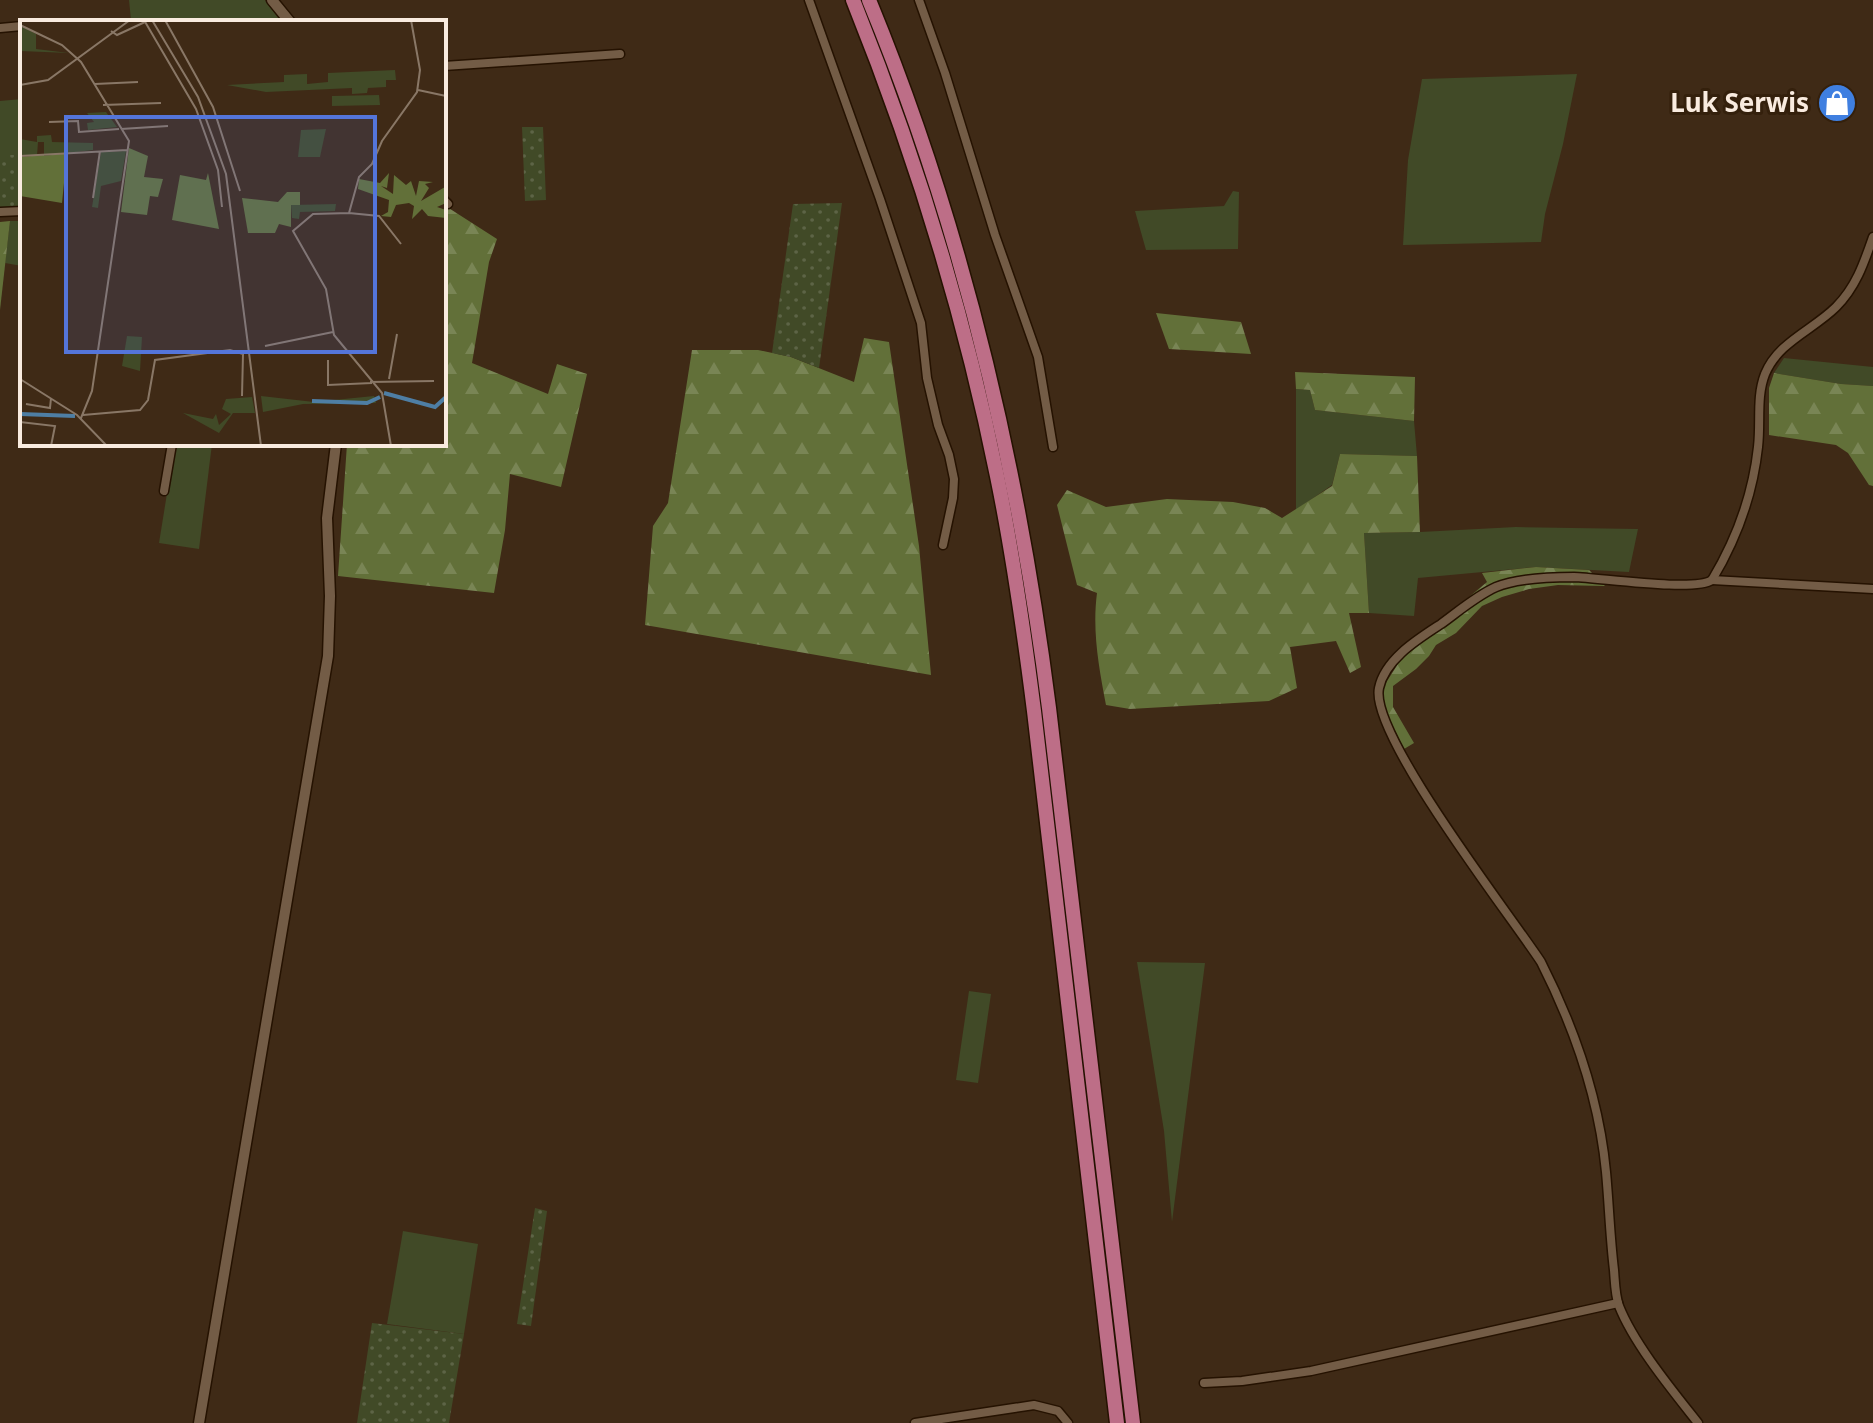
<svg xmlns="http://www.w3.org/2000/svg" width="1873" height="1423" font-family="'Noto Sans',sans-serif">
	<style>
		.green { fill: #414a27 }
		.forest { fill: url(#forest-firs) }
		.garden { fill: url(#garden-dots) }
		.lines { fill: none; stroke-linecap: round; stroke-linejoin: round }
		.minor-casing { stroke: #251201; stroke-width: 11 }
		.tertiary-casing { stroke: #251201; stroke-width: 13 }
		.motorway-casing { stroke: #251201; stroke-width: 17 }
		.minor { stroke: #735c46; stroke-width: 8 }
		.tertiary { stroke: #735c46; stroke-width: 10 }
		.motorway { stroke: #bd6e87; stroke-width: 14 }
		.labels { text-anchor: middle; stroke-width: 6; stroke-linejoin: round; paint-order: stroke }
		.poi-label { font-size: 26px; font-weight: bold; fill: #f9ebdf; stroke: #34200c; text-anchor: end }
		.inset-river { fill: none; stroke: #4e7ea4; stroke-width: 4 }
		.inset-road { fill: none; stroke: #897766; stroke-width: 2 }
		.view { fill: #5475da; fill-opacity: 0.15; stroke: #5475da; stroke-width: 4 }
		.inset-edge { fill: none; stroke: #f9ebdf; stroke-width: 4 }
	</style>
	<defs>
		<pattern id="forest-firs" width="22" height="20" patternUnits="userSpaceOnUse" patternTransform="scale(2)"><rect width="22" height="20" fill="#627039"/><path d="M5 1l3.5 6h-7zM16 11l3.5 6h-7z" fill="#798555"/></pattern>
		<pattern id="garden-dots" width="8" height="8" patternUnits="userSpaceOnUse" patternTransform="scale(2)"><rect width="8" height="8" fill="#414a27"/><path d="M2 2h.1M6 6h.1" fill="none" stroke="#5d6446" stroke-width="1.8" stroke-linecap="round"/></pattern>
	</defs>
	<rect width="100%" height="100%" fill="#3f2a16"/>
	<g class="green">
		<polygon points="129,0 265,0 281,22 171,22 170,18 131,20"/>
		<polygon points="1577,74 1563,144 1545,214 1541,242 1403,245 1408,160 1422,79"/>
		<polygon points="22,99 22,155 0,155 0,101"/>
		<polygon points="1233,191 1239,192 1238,249 1146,250 1135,211 1224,206"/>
		<polygon points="10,221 22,221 22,266 5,263"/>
		<polygon points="1784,358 1873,367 1873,386 1841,384 1774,373"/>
		<polygon points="1296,389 1310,390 1315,410 1414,421 1417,456 1340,454 1332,485 1296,510"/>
		<polygon points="175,444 212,444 199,549 159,543"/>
		<polygon points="1516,527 1638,529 1629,572 1536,567 1418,578 1414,616 1369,613 1364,533 1420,532"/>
		<polygon points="1137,962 1205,963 1172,1222 1164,1131"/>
		<polygon points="969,991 991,994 978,1083 956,1080"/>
		<polygon points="403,1231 478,1244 464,1334 387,1324"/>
	</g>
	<g class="forest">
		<polygon points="444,205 497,239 489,262 472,363 548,394 557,364 587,374 561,487 510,474 505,530 494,593 338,576 347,444 444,444"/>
		<polygon points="10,221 0,310 0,222"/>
		<polygon points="1156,313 1241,322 1251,354 1169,349"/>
		<polygon points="864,338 889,342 919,546 931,675 645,625 653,526 668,503 692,350 758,350 791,357 854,382"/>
		<polygon points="1295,372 1415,377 1414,421 1315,410 1310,390 1296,389"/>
		<polygon points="1774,373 1841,384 1873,386 1873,486 1869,485 1848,453 1836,445 1769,435 1769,388"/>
		<path d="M1340,454l77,2 3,76 -56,1 5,80h-20l12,54 -11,6 -14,-32 -46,6 7,41 -28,13 -139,8 -24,-4c-7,-37 -14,-74 -9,-112l-20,-8 -20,-80 10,-15 39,17 61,-8 66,3 32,6 17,10 50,-32z"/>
		<polygon points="1536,567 1589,570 1605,586 1558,585 1529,589 1502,597 1482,606 1456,633 1436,645 1429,656 1416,669 1393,686 1393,707 1414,743 1404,749 1387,715 1382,689 1415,637 1445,617 1487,582 1482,573"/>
	</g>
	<g class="garden">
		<polygon points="522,127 543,127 546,200 525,201"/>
		<polygon points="0,155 22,155 22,207 0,208"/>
		<polygon points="842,203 819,368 791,357 772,353 793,204"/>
		<polygon points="535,1208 547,1211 531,1326 517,1324"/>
		<polygon points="372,1323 464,1334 449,1423 357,1423"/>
	</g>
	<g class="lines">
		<defs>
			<g id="minor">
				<polyline points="809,0 880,199 921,323 927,378 938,425 949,455 954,479 953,498 943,545"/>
				<polyline points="919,0 945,73 995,235 1038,357 1053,447"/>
				<polyline points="0,28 22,26"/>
				<polyline points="444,66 620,54"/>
				<polyline points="444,200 448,204"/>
				<polyline points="0,212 22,211"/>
				<polyline points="164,491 172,444"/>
				<polyline points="1712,580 1873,589"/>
				<polyline points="1204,1383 1242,1381 1311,1371 1618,1303"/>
				<polyline points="915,1423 1034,1405 1058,1411 1068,1423"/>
				<path d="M1698,1423c-26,-33 -64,-79 -79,-117 -4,-11 -4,-24 -5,-36 -4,-33 -5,-66 -8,-98 -7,-74 -32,-145 -65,-210 -30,-46 -172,-228 -162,-274 6,-29 39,-49 62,-64 18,-13 35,-28 55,-37 21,-9 56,-10 78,-10 28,1 121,15 138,3 24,-40 41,-87 46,-133 3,-25 -2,-50 7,-73 13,-32 48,-44 71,-67 20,-20 28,-44 37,-70"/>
			</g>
			<g id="tertiary">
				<polyline points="272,0 290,22"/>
				<polyline points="199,1423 328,656 330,596 327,518 336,444"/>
			</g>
			<g id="motorway">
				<path d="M853,0c62,154 111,313 144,476 16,78 27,156 37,235l83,712"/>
				<path d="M869,0c94,228 149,464 180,708l84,715"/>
			</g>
		</defs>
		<use href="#minor" class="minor-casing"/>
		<use href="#tertiary" class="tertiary-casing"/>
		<use href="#motorway" class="motorway-casing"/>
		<use href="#minor" class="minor"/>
		<use href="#tertiary" class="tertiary"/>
		<use href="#motorway" class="motorway"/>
	</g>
	<defs>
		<symbol id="shop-disc" viewBox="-11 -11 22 22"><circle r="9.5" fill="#3f7fe0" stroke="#34200c"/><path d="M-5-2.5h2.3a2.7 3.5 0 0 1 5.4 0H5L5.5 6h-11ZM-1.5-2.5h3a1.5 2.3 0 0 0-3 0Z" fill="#fff"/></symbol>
	</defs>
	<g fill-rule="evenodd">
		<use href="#shop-disc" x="1815" y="81" width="44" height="44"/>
	</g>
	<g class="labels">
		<g class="poi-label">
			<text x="1809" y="112">Luk Serwis</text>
		</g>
	</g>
	<g transform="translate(20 20)">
		<rect width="426" height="426" fill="#3f2a16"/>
		<path d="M375,50l1,10h-10v7l-18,1 -1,5 -15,1v-6l-86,4 -39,-7 57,-3v-7l23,-1v10l21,-2v-9zM359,75l1,10 -48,1v-10zM86,92l11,15 -29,3 -1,-7 7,-1 -7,-9zM306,109l-6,28h-22l3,-27zM106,131l-5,30 -20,5 -3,22 -6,-1 9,-55zM316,184l-1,7 -35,1 -1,7 -7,-1 -1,-13z" fill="#414a27"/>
		<path d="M109,128l19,8 -4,21 19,2 -5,18 -8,-1 -3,19 -26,-3zM47,133l-5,50 -42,-7v-39zM188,153l11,56 -47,-9 8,-45 26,5zM369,153l-2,15 -6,-2 12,8 1,-19 12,10 5,-4 5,15 3,-15 14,1 -8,2 4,4 -8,13 24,-14 1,16 -9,4 9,3v8l-18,-2 -6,-7 -10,10 2,-13 -5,-3 -13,2 -5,12 -10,-1 7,-4 1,-12 -31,-11 1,-10 21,4zM267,172h13v13h-9v22l-12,-3 -4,9h-27l-6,-35 36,4z" fill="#627039"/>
		<path d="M241,376l53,6 60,-6 2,7 -73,1 -40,8zM232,377l3,16h-22l-14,20 -36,-20 30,6 3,-5 3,11 12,-11 -9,-5 4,-10z" fill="#414a27"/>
		<path d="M0,5l16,9v15l33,4 -49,-2zM31,115l1,7 41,1v7l-49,6v-14h-6l-1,14 -17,-1v-16l17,3v-6zM107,316l15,1 -2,34 -18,-5z" fill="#414a27"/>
		<path class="inset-river" d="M364,373l51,14 11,-10M292,381l55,2 13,-6M0,394l55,2"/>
		<path class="inset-road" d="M124,0l52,89 22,61 4,37M132,0l46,77 28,77 35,272M145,0l48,87 27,84M0,5l42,20 19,17 48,79 -37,250 -11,27M91,11l6,4 28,-13M75,64l43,-2M0,65l28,-5 82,-60M398,70l28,6M83,85l58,-2M29,102l29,-1 1,11 40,-3M101,109l47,-3M0,136l107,-6M73,178l7,-47M329,193l30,3 22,28M245,326l68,-14M308,340v25l44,-2M0,359l57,36 30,31M369,359l8,-45M350,362l64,-1M6,384l24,4 1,-10M63,395l57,-5 8,-10 7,-40 75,-10 13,4 -1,42M0,402l35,4 -4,20M371,426l-9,-53 -48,-58 -8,-46 -33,-58 20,-17 36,-1 10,-36 13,-13 10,-23 35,-49 3,-22 -9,-50"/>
		<path class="view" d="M46,97h309v235h-309z"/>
		<rect width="426" height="426" class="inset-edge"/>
	</g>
</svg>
